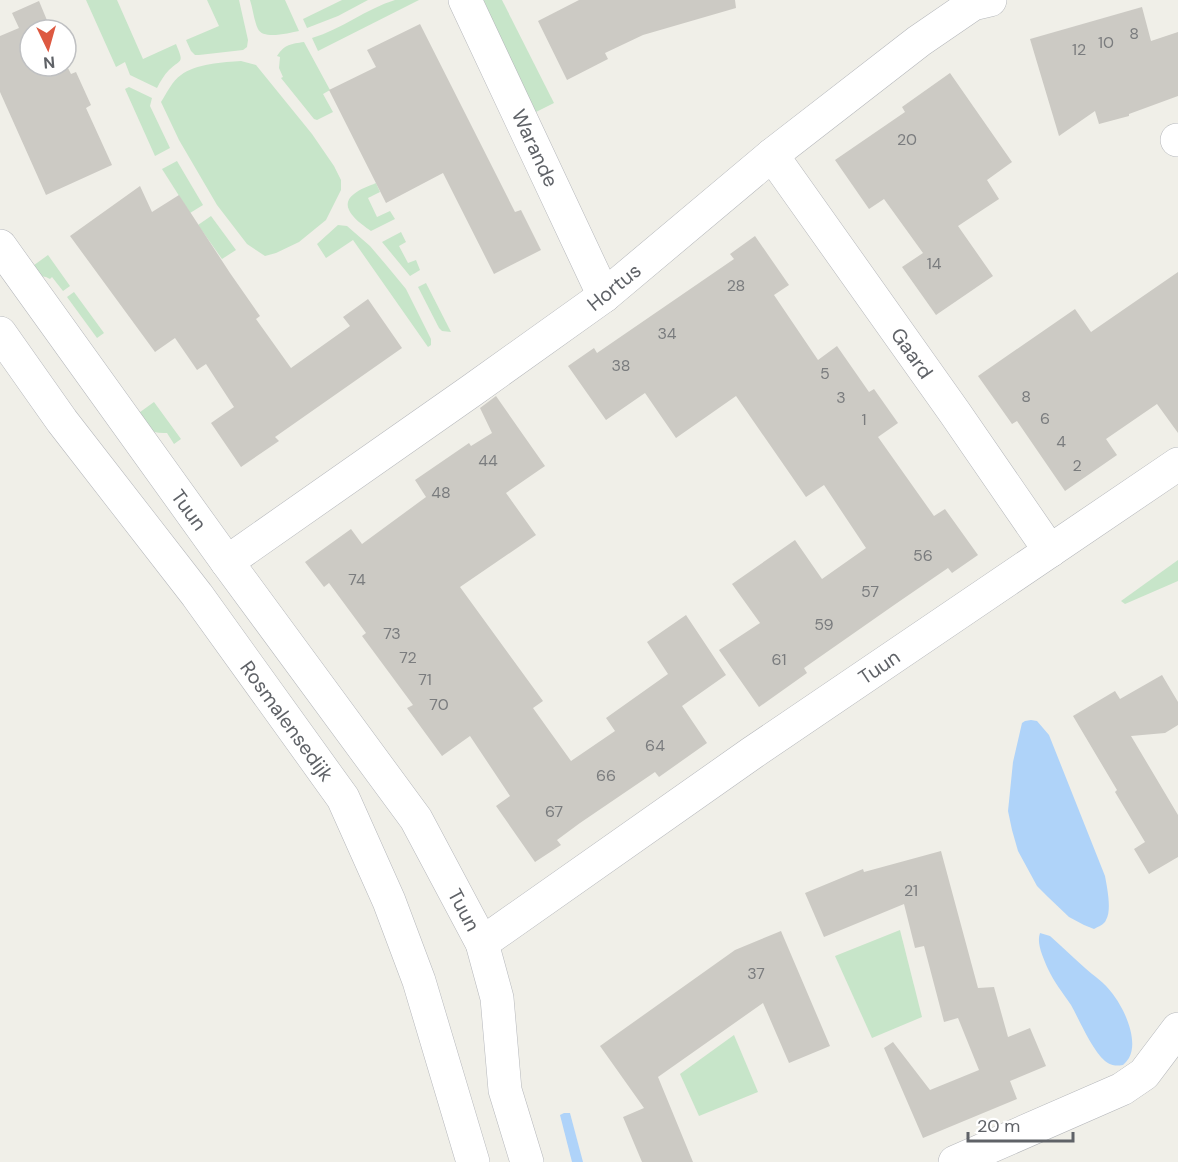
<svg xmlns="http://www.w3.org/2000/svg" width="1178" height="1162" font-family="'DM Sans',sans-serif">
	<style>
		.green { fill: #c7e5c9 }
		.water { fill: #afd3f9 }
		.building { fill: #cccac4 }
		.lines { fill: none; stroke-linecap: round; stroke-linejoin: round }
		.minor-casing { stroke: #b5b7bb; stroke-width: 34 }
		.minor { stroke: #fff; stroke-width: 33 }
		.labels { text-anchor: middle; stroke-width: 4.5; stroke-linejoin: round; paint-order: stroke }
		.number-label { font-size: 16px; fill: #7a7c7e }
		.street-label { font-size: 20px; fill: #5f6267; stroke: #fff }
	</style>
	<rect width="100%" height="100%" fill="#f0efe8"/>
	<g class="green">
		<path d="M86,0h31l26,59 33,-15c8,20 6,14 -7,26 -5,5 -9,12 -12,18l-27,-13 -5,-13 -9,5z"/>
		<polygon points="207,0 239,0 248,40 247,47 243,50 199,55 195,55 191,51 186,40 219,26"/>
		<path d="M250,0h35l14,31c-10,2 -36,9 -41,-2 -4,-8 -5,-20 -8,-29z"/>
		<polygon points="342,0 368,0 338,16 307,28 303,19"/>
		<path d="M395,0h24l-101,51 -6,-13c30,-9 54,-29 83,-38z"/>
		<polygon points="475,0 502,0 554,103 532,114"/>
		<path d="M304,42l26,48 -7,4 10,18 -16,8 -3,-1 -33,-41 2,-1 -4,-9 1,-11 -3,-1c8,-12 14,-12 27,-14z"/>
		<path d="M241,61l15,4 56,69 22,32 7,14v10l-15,30 -27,22 -23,11 -11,3 -18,-12 -30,-39 -38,-65 -18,-38c6,-9 11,-21 20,-27 14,-11 43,-13 60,-14z"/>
		<polygon points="129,87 152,98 150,106 170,148 155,156 125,89"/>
		<polygon points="177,161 203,205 190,213 162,169"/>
		<path d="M376,183l4,9 -12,6 9,19 13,-6 5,8 -24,12c-10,-7 -35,-24 -17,-37 6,-5 15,-8 22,-11z"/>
		<polygon points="211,216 236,250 222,259 198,225"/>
		<polygon points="338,225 347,226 370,246 387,266 406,289 431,339 431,345 428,347 353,240 326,258 317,244"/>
		<polygon points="401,232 406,242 399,246 408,263 416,260 420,270 410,276 382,242"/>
		<polygon points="48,255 70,286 63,291 52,277 50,279 46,277 34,275 30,268"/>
		<polygon points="426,283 451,332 442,331 439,328 418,287"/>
		<polygon points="74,292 104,333 97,338 67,297"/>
		<path d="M154,402l27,37 -7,5 -7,-11c-17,1 -21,-5 -31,-18z"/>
		<polygon points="1178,560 1178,581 1125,604 1121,601"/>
		<polygon points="900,930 922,1017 872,1038 835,956"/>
		<polygon points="734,1035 758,1092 699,1116 680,1074"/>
	</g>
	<g class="water">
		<path d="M1031,720l6,1 12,14 56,141c2,11 7,34 1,44 -2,5 -7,6 -12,9l-10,-4 -15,-8 -21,-20 -11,-11 -19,-35 -6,-21 -4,-19 5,-49 9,-39 3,-2z"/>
		<path d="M1040,933l10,3c12,11 23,21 35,32 9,8 20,15 27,25 12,15 27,47 17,65 -2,3 -4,5 -6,7 -8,1 -11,1 -18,-4 -13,-11 -25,-40 -34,-56 -8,-12 -17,-23 -23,-36 -4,-10 -12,-25 -8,-36z"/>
		<polygon points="564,1113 570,1113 583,1162 572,1162 560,1115"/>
	</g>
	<g class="building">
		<polygon points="579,0 735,0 736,8 643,35 605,53 608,59 567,80 538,21"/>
		<polygon points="39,1 51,30 30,30 30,66 66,66 66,64 71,74 76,72 91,105 86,108 112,165 46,195 0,92 0,36 19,28 12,13"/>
		<polygon points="1142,7 1151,41 1178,32 1178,96 1129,114 1129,116 1099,124 1095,111 1059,136 1030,39"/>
		<polygon points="420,24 515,212 521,210 541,250 494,274 443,173 386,203 329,90 376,67 367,50"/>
		<polygon points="950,73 1012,162 987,180 999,199 958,226 993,276 936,315 902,267 923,253 884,199 869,209 835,160 905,112 902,107"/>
		<polygon points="140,186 152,212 179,195 230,273 260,316 256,319 291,368 350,326 343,317 368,299 402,348 275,437 279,441 241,467 211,423 234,407 206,364 197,370 175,338 155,352 70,236"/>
		<polygon points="755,236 789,285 774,295 818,360 837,346 869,392 874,389 898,423 878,437 934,516 945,509 978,555 952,573 948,568 897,603 804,668 807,673 759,707 719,650 760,623 732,584 795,540 822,579 866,548 824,485 806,497 736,396 676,438 645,393 606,420 568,366 594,348 597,353 734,259 730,254"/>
		<polygon points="1178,272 1178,433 1157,404 1106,439 1117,455 1065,491 1017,421 1012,424 978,376 1075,309 1091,332"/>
		<polygon points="496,396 545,466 506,493 536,535 460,587 543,701 533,708 571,761 615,731 606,718 668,674 647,642 686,615 726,675 682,706 707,743 659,777 655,772 580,823 557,840 561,845 535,862 496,806 510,796 470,736 442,756 407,708 413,705 362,636 366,633 329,583 324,587 305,562 351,529 362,544 426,497 415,480 469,443 471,446 492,433 480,408"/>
		<polygon points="1162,675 1178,702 1178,725 1165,733 1131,736 1178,815 1178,857 1149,874 1134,849 1145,842 1115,792 1117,790 1073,716 1115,691 1120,699"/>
		<polygon points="941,851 978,988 994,987 1008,1037 1030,1028 1046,1066 1010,1081 1017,1099 923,1138 884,1048 893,1042 930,1090 979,1070 958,1018 944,1022 924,946 915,948 904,904 824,937 805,893 863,869 864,872"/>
		<polygon points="781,931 830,1046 789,1063 763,1003 658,1077 693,1162 642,1162 623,1117 644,1108 600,1046 735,950"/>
	</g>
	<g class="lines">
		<defs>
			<g id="minor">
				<polyline points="465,0 604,296"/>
				<polyline points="1177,140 1178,140"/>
				<polyline points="772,155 955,413 1050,551"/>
				<polyline points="0,246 227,562 416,819 482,943 497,998 505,1090 527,1162"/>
				<polyline points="0,333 62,421 197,595 343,798 389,901 419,981 473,1162"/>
				<polyline points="227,562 471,391 604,296 772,155 919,41 973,4 990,0"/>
				<polyline points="482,943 752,753 1178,464"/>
				<polyline points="955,1162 1122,1089 1144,1074 1178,1029"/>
			</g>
		</defs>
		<use href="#minor" class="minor-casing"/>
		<use href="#minor" class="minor"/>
	</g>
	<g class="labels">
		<g class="number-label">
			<text x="1134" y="39">8</text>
			<text x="1106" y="48">10</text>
			<text x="1079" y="55">12</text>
			<text x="907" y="145">20</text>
			<text x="934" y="269">14</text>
			<text x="736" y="291">28</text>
			<text x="667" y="339">34</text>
			<text x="621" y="371">38</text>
			<text x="825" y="379">5</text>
			<text x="1026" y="402">8</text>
			<text x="841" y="403">3</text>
			<text x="1045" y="424">6</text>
			<text x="864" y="425">1</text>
			<text x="1061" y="447">4</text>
			<text x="488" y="466">44</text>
			<text x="1077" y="471">2</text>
			<text x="441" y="498">48</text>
			<text x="923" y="561">56</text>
			<text x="357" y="585">74</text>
			<text x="870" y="597">57</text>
			<text x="824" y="630">59</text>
			<text x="392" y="639">73</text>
			<text x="408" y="663">72</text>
			<text x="779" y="665">61</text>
			<text x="425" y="685">71</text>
			<text x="439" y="710">70</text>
			<text x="655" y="751">64</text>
			<text x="606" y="781">66</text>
			<text x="554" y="817">67</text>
			<text x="911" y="896">21</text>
			<text x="756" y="979">37</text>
		</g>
		<g class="street-label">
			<text transform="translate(535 148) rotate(65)" y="7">Warande</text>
			<text transform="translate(614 287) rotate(-39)" y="7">Hortus</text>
			<text transform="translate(912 353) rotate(55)" y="7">Gaard</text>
			<text transform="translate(189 510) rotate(54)" y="7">Tuun</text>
			<text transform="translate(879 667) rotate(-34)" y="7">Tuun</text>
			<text transform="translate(287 721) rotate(54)" y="7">Rosmalensedijk</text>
			<text transform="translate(464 910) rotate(62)" y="7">Tuun</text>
		</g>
	</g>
	<g transform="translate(48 48) rotate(175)"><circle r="28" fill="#ffffff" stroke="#bfc0c2" stroke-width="1.5"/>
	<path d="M0-4.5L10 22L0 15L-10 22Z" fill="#dd5941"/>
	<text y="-9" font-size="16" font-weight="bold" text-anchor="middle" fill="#5f6267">N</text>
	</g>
	<path d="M968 1132v9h105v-9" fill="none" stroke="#5f6267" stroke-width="3"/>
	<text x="977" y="1132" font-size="18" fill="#5f6267" stroke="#ffffff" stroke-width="4.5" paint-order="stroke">20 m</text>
</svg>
